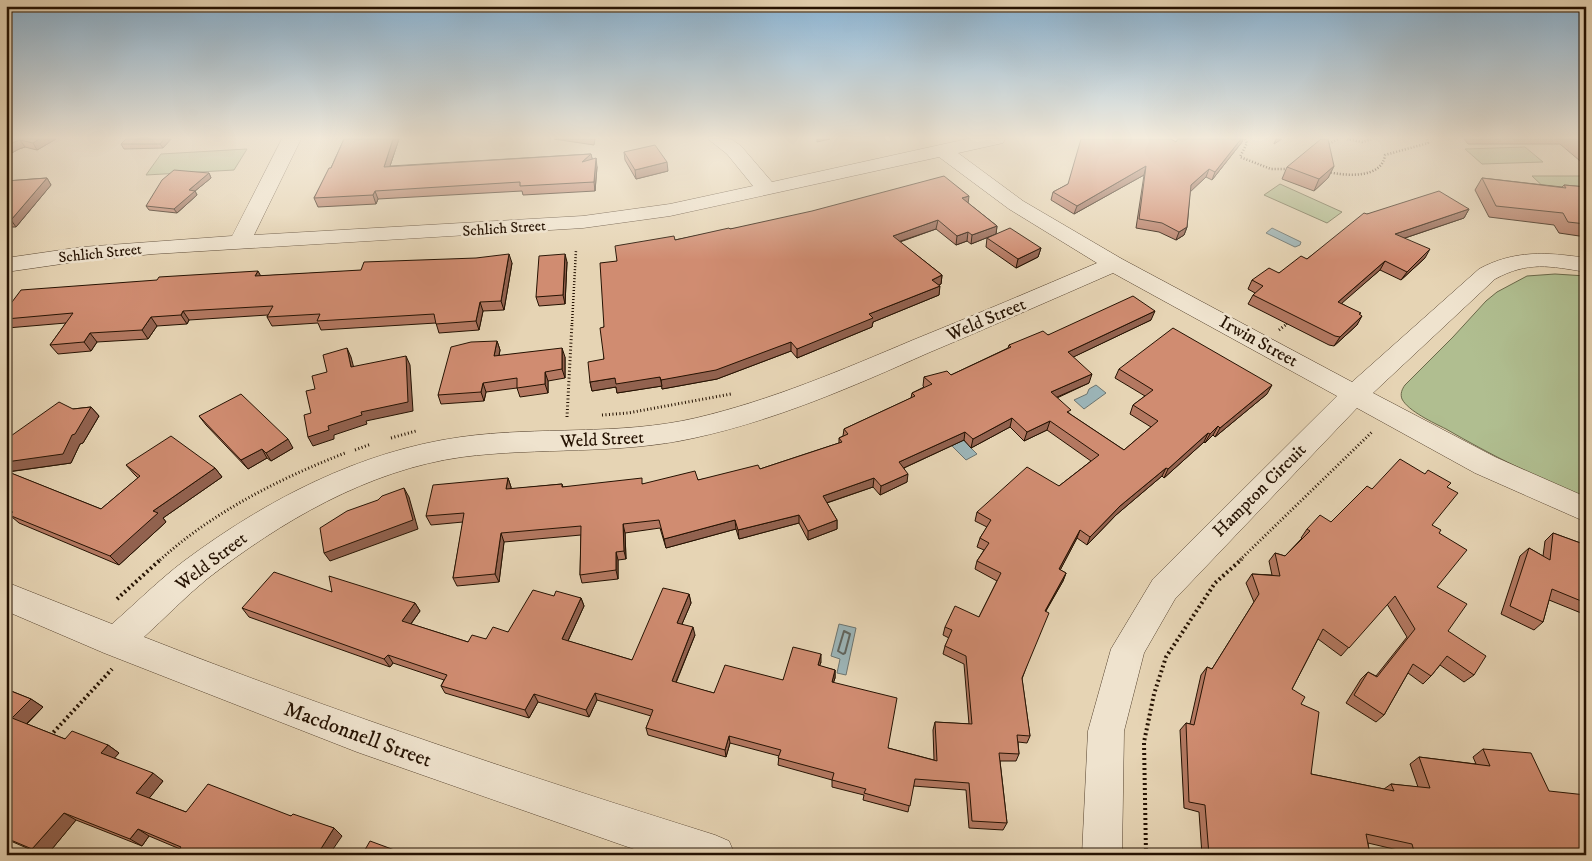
<svg xmlns="http://www.w3.org/2000/svg" width="1592" height="861" font-family="'IM FELL DW Pica',serif">
	<style>
		.green { fill: #b0be90; stroke: #6a6849 }
		.water { fill: #9cb5b8; stroke: #6c746f }
		.lines { fill: none; stroke-linecap: round; stroke-linejoin: round }
		.shore { stroke: #60645d; stroke-width: 2 }
		.minor-casing { stroke: #55422e; stroke-width: 1 }
		.path-far2 { stroke: #251202; stroke-width: 2.5; stroke-dasharray: 1 2; stroke-linecap: butt }
		.path-far1 { stroke: #251202; stroke-width: 3; stroke-dasharray: 1 2.5; stroke-linecap: butt }
		.path { stroke: #251202; stroke-width: 4; stroke-dasharray: 2 3; stroke-linecap: butt }
		.minor { fill: #efe3ce; fill-rule: evenodd }
		.wall { fill: #b37861; stroke: #251202 }
		.shaded-wall { fill: #92624f; stroke: #251202 }
		.building { fill: #d08c71; stroke: #251202 }
		.labels { text-anchor: middle; stroke-width: 5; stroke-linejoin: round; paint-order: stroke }
		.far-street-label { font-size: 15px; fill: #251202; stroke: #efe3ce }
		.street-label { font-size: 18px; fill: #251202; stroke: #efe3ce }
		.near-street-label { font-size: 21px; fill: #251202; stroke: #efe3ce }
	</style>
	<rect width="100%" height="100%" fill="#e6d4b4"/>
	<filter id="stains"><feTurbulence type="fractalNoise" baseFrequency=".004" numOctaves="4"/><feColorMatrix values="0 0 0 0 .2 0 0 0 0 .09 0 0 0 0 .02 0 0 0 .5 -.17"/></filter>
	<radialGradient id="worn" r=".72"><stop offset=".6" stop-color="#630" stop-opacity="0"/><stop offset="1" stop-color="#630" stop-opacity=".3"/></radialGradient>
	<g class="green">
		<polygon points="1525,147 1543,162 1482,164 1465,149"/>
		<polygon points="247,149 234,170 146,175 161,154"/>
		<polygon points="1532,176 1586,176 1586,193 1549,192"/>
		<polygon points="1280,184 1342,212 1327,223 1264,195"/>
		<path d="M1555,274l31,2v222c-49,-20 -95,-43 -140,-69 -12,-6 -38,-18 -44,-30 -2,-5 0,-10 3,-14l48,-48 33,-36 11,-9 30,-16z"/>
	</g>
	<g class="water">
		<polygon points="1272,228 1301,242 1300,245 1295,247 1266,233"/>
		<polygon points="1096,385 1106,393 1084,409 1074,400 1087,394 1089,389"/>
		<polygon points="955,432 977,454 966,460 944,438"/>
		<polygon points="839,624 856,628 846,675 837,673 840,659 831,656"/>
	</g>
	<g class="lines">
		<polygon class="shore" points="844,631 850,634 845,653 843,654 838,651"/>
		<defs>
			<path id="minor" d="M282,139h19l-47,96 329,-19 87,-12 83,-18 -26,-32 -19,-15h23l10,7 31,36 195,-43h38l-2,4 -45,10 65,48 99,58 230,123 127,-113c35,-19 68,-17 107,-11v14c-36,-6 -58,-11 -91,7l-122,114 122,64 91,40v25l-111,-49 -118,-65 -182,191 -31,54 -20,78 -2,124h-40l6,-124 23,-82 42,-70 184,-183 -224,-123c-62,27 -123,54 -185,80 -76,34 -152,67 -234,85 -76,17 -155,9 -232,19 -94,13 -182,65 -255,122 -22,18 -42,39 -63,58 188,74 379,138 571,198l14,6 6,14h-83l-27,-9 -268,-94 -253,-99 -98,-42v-29l106,42c24,-21 47,-44 72,-63 82,-61 176,-110 277,-124 78,-11 158,-1 235,-19 76,-18 146,-48 217,-78 62,-25 123,-51 184,-77l-88,-54 -70,-52 -269,59 -87,12 -430,26 -71,7 -76,11v-14l76,-11 150,-11z"/>
		</defs>
		<use href="#minor" class="minor-casing"/>
		<g class="path-far2">
			<polyline points="1245,139 1247,143 1240,157 1271,169 1289,169"/>
			<polyline points="1347,139 1362,142 1372,139"/>
			<polyline points="1326,145 1339,139"/>
			<path d="M1328,172c18,4 54,7 57,-17l43,-12 -1,-4"/>
			<polyline points="572,324 576,250"/>
			<polyline points="1286,324 1289,322"/>
		</g>
		<g class="path-far1">
			<polyline points="1279,330 1288,323"/>
			<polyline points="602,415 628,413 731,394"/>
			<polyline points="567,417 572,323"/>
			<polyline points="391,438 416,431"/>
			<polyline points="355,450 371,444"/>
			<path d="M160,560c53,-48 119,-81 185,-107"/>
			<polyline points="1240,560 1373,431"/>
		</g>
		<g class="path">
			<polyline points="117,599 161,559"/>
			<polyline points="50,736 112,669"/>
			<polyline points="1146,855 1144,742 1154,694 1166,657 1215,583 1242,559"/>
		</g>
		<use href="#minor" class="minor"/>
	</g>
	<g class="wall">
		<polygon points="6,139 56,139 37,150 25,147 19,149 6,156"/>
		<polygon points="126,139 171,139 163,148 124,149 121,144"/>
		<polygon points="344,139 399,139 390,166 591,154 592,159 597,167 595,191 523,195 522,191 378,199 376,204 318,207 314,198 331,168"/>
		<polygon points="554,139 595,139 594,145"/>
		<polygon points="1178,139 1243,139 1242,142 1212,180 1206,177 1190,191 1187,227 1184,235 1176,240 1159,232 1136,228 1144,175 1074,214 1051,200 1053,192 1068,184 1176,142"/>
		<polygon points="1464,139 1586,139 1586,166 1560,144 1468,144"/>
		<polygon points="624,152 668,171 636,179 625,160"/>
		<polygon points="1334,166 1328,178 1314,191 1282,179 1287,167"/>
		<polygon points="209,173 211,178 195,191 197,195 177,213 149,210 146,206"/>
		<polygon points="47,178 51,185 16,227 6,227 6,181"/>
		<polygon points="1482,178 1562,187 1564,185 1586,187 1586,237 1559,233 1554,225 1489,217 1475,190"/>
		<polygon points="968,203 997,226 996,234 971,244 967,241 956,245 936,229 900,242 942,275 941,284 939,285 939,295 873,322 872,327 797,358 791,351 717,379 662,389 662,386 617,393 616,387 592,391 590,382 604,359 604,327 617,261 675,240 730,229"/>
		<polygon points="1469,209 1464,218 1405,238 1425,258 1401,280 1380,270 1341,303 1360,315 1357,325 1334,346 1329,345 1248,304 1253,295 1255,293 1248,289 1252,280 1279,273 1307,259 1367,214"/>
		<polygon points="987,238 1041,248 1038,257 1016,268 986,247"/>
		<polygon points="567,262 565,304 539,306 536,297"/>
		<polygon points="512,263 504,310 483,311 479,330 439,333 436,323 321,330 318,323 272,326 267,317 268,315 189,320 187,324 157,326 148,339 97,342 91,351 58,354 50,345 66,323 7,328 6,328 6,310 260,276"/>
		<polygon points="1151,320 1073,357 1089,383 1057,398 1070,414 1124,450 1151,427 1130,414 1133,405 1145,396 1115,378 1119,369 1267,394 1215,437 1213,435 1205,443 1204,442 1164,478 1162,476 1116,515 1087,545 1077,538 1060,570 1066,573 1063,581 1046,611 1022,679 1030,736 1027,743 1018,742 1019,754 1016,761 1000,761 1007,823 1003,830 969,828 966,790 913,786 908,812 863,800 864,795 832,787 832,780 778,765 779,756 730,743 726,757 648,735 646,728 651,716 597,700 589,717 538,702 529,718 445,693 441,686 444,680 393,663 390,667 249,617 242,608 332,592 415,603 420,611 411,624 468,642 486,639 508,632 554,596 581,598 584,606 568,641 632,660 689,594 691,603 682,624 695,635 676,683 714,693 783,680 821,662 819,666 835,670 835,678 833,683 888,748 934,760 933,730 935,722 969,724 964,664 943,654 945,646 949,638 943,635 945,627 979,617 997,581 975,569 977,561 984,550 977,547 980,538 987,527 975,521 977,512 1059,486 1091,461 1047,430 1024,441 1010,427 971,448 964,440 904,468 907,482 880,495 873,487 827,503 837,520 837,529 808,540 799,523 739,539 736,529 666,548 660,528 625,533 626,559 618,560 618,579 582,583 580,575 581,535 504,542 499,582 457,586 453,578 463,522 431,525 426,516 508,478 511,487 511,489 562,484 563,487 643,484 698,480 760,469 839,443 839,438 843,436 844,429 911,398 912,393 924,387 923,386 924,377 951,375 1008,348 1009,345 1048,335"/>
		<polygon points="497,341 500,350 499,356 565,357 565,378 548,381 548,393 520,397 517,388 486,392 484,401 441,404 438,395"/>
		<polygon points="91,407 99,416 83,443 80,444 71,463 8,472 101,509 138,478 134,474 126,465 215,468 222,477 163,518 166,522 119,565 19,523 12,517 6,515 6,441 73,409"/>
		<polygon points="199,416 293,448 271,461 267,458 248,469 206,425"/>
		<polygon points="1447,487 1432,525 1439,533 1437,587 1448,631 1474,675 1464,682 1440,665 1431,676 1423,684 1408,673 1384,715 1376,722 1346,703 1361,679 1368,672 1376,676 1407,637 1387,604 1341,656 1318,639 1292,689 1301,704 1311,774 1384,789 1391,784 1418,787 1410,764 1419,757 1476,764 1473,757 1483,749 1549,791 1586,855 1403,855 1402,851 1368,843 1370,855 1202,855 1199,812 1184,808 1180,730 1186,723 1190,724 1201,675 1207,667 1212,669 1254,602 1246,583 1252,574 1272,575 1269,561 1275,553 1285,556 1302,538 1301,538 1307,529 1331,522 1372,489"/>
		<polygon points="1553,533 1586,545 1586,615 1549,600 1543,622 1534,630 1501,614 1520,556 1529,548 1543,556 1545,541"/>
		<polygon points="6,689 31,699 43,707 27,724 65,739 108,745 119,753 114,758 163,781 149,798 186,812 291,816 334,828 342,836 180,849 149,836 142,846 76,820 47,855 43,855 6,839"/>
	</g>
	<g class="shaded-wall">
		<polygon points="39,139 56,139 37,150 33,143"/>
		<polygon points="164,139 171,139 163,148 160,144"/>
		<polygon points="393,139 399,139 387,175 384,167"/>
		<polygon points="817,139 830,139 817,142"/>
		<polygon points="1241,139 1243,139 1242,142 1212,180 1215,172"/>
		<polygon points="1276,139 1282,139 1274,144"/>
		<polygon points="20,140 25,147 19,149 6,156 6,147 14,142"/>
		<polygon points="591,154 593,162 582,162"/>
		<polygon points="596,158 597,167 595,191 594,182"/>
		<polygon points="667,162 668,171 636,179 635,170"/>
		<polygon points="1146,166 1144,175 1074,214 1077,206"/>
		<polygon points="1334,166 1328,178 1314,191 1319,179"/>
		<polygon points="1209,169 1206,177 1188,194 1191,185"/>
		<polygon points="209,173 211,178 195,191 197,195 177,213 174,209 189,190"/>
		<polygon points="47,178 51,185 16,227 11,220"/>
		<polygon points="375,191 378,199 376,204 373,195"/>
		<polygon points="969,196 968,204 962,198"/>
		<polygon points="1469,209 1464,218 1390,243 1395,234"/>
		<polygon points="938,220 936,229 892,244 893,236"/>
		<polygon points="997,226 996,234 971,244 972,235"/>
		<polygon points="1187,227 1184,235 1176,240 1179,232"/>
		<polygon points="968,232 967,241 956,245 957,236"/>
		<polygon points="1041,248 1038,257 1016,268 1018,259"/>
		<polygon points="1430,249 1425,258 1401,280 1407,272"/>
		<polygon points="509,254 512,263 504,310 501,301"/>
		<polygon points="565,254 567,262 565,304 563,295"/>
		<polygon points="1385,261 1380,270 1333,311 1338,302"/>
		<polygon points="258,271 263,280 255,276"/>
		<polygon points="942,275 941,284 931,289 932,280"/>
		<polygon points="940,286 939,295 873,322 872,327 797,358 797,349 869,314"/>
		<polygon points="480,302 483,311 479,330 476,321"/>
		<polygon points="183,311 189,320 187,324 181,315"/>
		<polygon points="1155,311 1151,320 1065,361 1068,352"/>
		<polygon points="1362,316 1357,325 1334,346 1340,337"/>
		<polygon points="151,317 157,326 148,339 142,330"/>
		<polygon points="90,333 97,342 91,351 84,342"/>
		<polygon points="497,341 500,350 497,365 494,356"/>
		<polygon points="791,342 791,351 717,379 662,389 661,380"/>
		<polygon points="347,348 351,357 356,376 351,367"/>
		<polygon points="562,348 565,357 565,378 562,369"/>
		<polygon points="406,356 410,365 413,411 366,421 367,424 334,435 334,439 313,446 308,437 328,426 361,412"/>
		<polygon points="545,372 548,381 548,393 545,384"/>
		<polygon points="1092,374 1089,383 1048,401 1051,392"/>
		<polygon points="660,377 662,386 617,393 616,387 592,391 590,382 615,378"/>
		<polygon points="483,383 486,392 484,401 481,392"/>
		<polygon points="1272,385 1267,394 1215,437 1220,428"/>
		<polygon points="91,407 99,416 83,443 80,444 71,463 6,472 6,462 72,435"/>
		<polygon points="1012,418 1010,427 971,448 973,439"/>
		<polygon points="1050,421 1047,430 1024,441 1027,432"/>
		<polygon points="1218,426 1213,435 1205,443 1210,434"/>
		<polygon points="965,432 964,440 897,471 899,462"/>
		<polygon points="1208,433 1204,442 1164,478 1168,469"/>
		<polygon points="288,439 293,448 271,461 266,453"/>
		<polygon points="262,449 267,458 248,469 241,460"/>
		<polygon points="215,468 222,477 163,518 166,522 119,565 110,556 153,511"/>
		<polygon points="1166,468 1162,476 1116,515 1087,545 1090,537 1120,506"/>
		<polygon points="908,474 907,482 880,495 881,486"/>
		<polygon points="508,478 511,487 509,498 506,489"/>
		<polygon points="874,478 873,487 823,504 823,496"/>
		<polygon points="404,488 409,497 418,529 330,561 324,553"/>
		<polygon points="799,515 799,523 739,539 738,530"/>
		<polygon points="735,520 736,529 666,548 664,539"/>
		<polygon points="837,520 837,529 808,540 808,531"/>
		<polygon points="623,524 625,533 626,559 624,551"/>
		<polygon points="1080,530 1077,538 1056,578 1059,569"/>
		<polygon points="501,533 504,542 499,582 495,574"/>
		<polygon points="616,552 618,560 618,579 616,570"/>
		<polygon points="1066,573 1063,581 1041,619 1045,611"/>
		<polygon points="689,594 691,603 679,631 677,623"/>
		<polygon points="581,598 584,606 565,647 562,639"/>
		<polygon points="415,603 420,611 407,629 402,621"/>
		<polygon points="693,627 695,635 673,689 672,681"/>
		<polygon points="821,654 821,662 817,673 818,665"/>
		<polygon points="388,655 393,663 390,667 384,659"/>
		<polygon points="835,670 835,678 831,690 832,682"/>
		<polygon points="595,693 597,700 589,717 586,710"/>
		<polygon points="534,694 538,702 529,718 525,710"/>
		<polygon points="31,699 43,707 24,726 12,718"/>
		<polygon points="729,736 730,743 726,757 725,750"/>
		<polygon points="108,745 119,753 112,761 101,753"/>
		<polygon points="153,773 163,781 147,801 136,793"/>
		<polygon points="64,813 76,820 47,855 43,855 32,849"/>
		<polygon points="334,828 342,836 329,855 317,855"/>
		<polygon points="138,829 149,836 142,846 130,839"/>
	</g>
	<g class="building">
		<polygon points="6,139 39,139 33,143 20,140 14,142 6,147"/>
		<polygon points="126,139 164,139 160,144 121,144"/>
		<polygon points="344,139 393,139 384,167 591,154 582,162 596,158 594,182 520,186 520,182 375,191 373,195 314,198 329,168 331,168"/>
		<polygon points="1081,139 1171,139 1176,142 1178,139 1241,139 1215,172 1209,169 1191,185 1187,227 1179,232 1162,223 1139,219 1146,166 1077,206 1053,192 1068,184"/>
		<polygon points="1321,139 1328,139 1334,166 1319,179 1287,167"/>
		<polygon points="655,145 667,162 635,170 624,152"/>
		<polygon points="174,170 209,173 189,190 195,191 174,209 146,206 162,180"/>
		<polygon points="944,176 969,196 962,198 997,226 972,235 968,232 957,236 938,220 893,236 942,275 932,280 940,286 869,314 873,318 797,349 791,342 716,370 661,380 660,377 616,384 615,378 590,382 588,362 604,359 600,328 604,327 600,263 617,261 615,246 674,236 675,240 729,228 730,229 812,211"/>
		<polygon points="47,178 11,220 6,220 6,181"/>
		<polygon points="1482,178 1566,188 1564,185 1586,187 1586,224 1568,222 1563,213 1496,206"/>
		<polygon points="1439,191 1469,209 1395,234 1430,249 1407,272 1385,261 1338,302 1361,313 1359,314 1362,316 1340,337 1335,336 1253,295 1263,286 1252,280 1269,268 1279,273 1301,256 1307,259 1364,213 1367,214"/>
		<polygon points="1010,228 1041,248 1018,259 987,238"/>
		<polygon points="509,254 501,301 480,302 476,321 436,324 434,314 317,321 320,314 267,317 273,306 183,311 181,315 151,317 142,330 90,333 84,342 50,345 73,313 6,319 6,310 21,290 157,280 159,277 258,271 255,276 361,270 364,262 476,258"/>
		<polygon points="565,254 563,295 536,297 539,256"/>
		<polygon points="1133,296 1155,311 1068,352 1092,374 1051,392 1071,410 1067,412 1124,450 1158,421 1133,405 1153,390 1119,369 1173,328 1272,385 1220,428 1218,426 1210,434 1208,433 1168,469 1166,468 1120,506 1090,537 1080,530 1059,569 1066,573 1045,611 1049,613 1022,678 1030,736 1017,735 1019,754 999,753 1007,823 972,821 969,783 915,779 910,806 864,793 866,789 832,780 834,773 778,758 781,750 729,736 725,750 646,728 653,710 595,693 586,710 534,694 525,710 441,686 447,675 388,655 384,659 242,608 274,572 332,592 329,576 415,603 402,621 468,642 472,635 486,639 493,627 508,632 533,590 554,596 556,591 581,598 562,639 632,660 663,588 689,594 677,623 693,627 672,681 714,693 725,665 783,680 793,647 821,654 818,665 835,670 832,682 897,698 888,748 937,761 935,722 972,724 966,656 945,646 952,630 945,627 955,606 979,617 1001,573 977,561 989,543 980,538 991,520 977,512 1027,467 1059,486 1099,455 1050,421 1027,432 1012,418 973,439 965,432 899,462 908,474 881,486 874,478 823,496 837,520 808,531 799,515 738,530 735,520 664,539 659,520 623,524 624,551 616,552 616,570 580,575 581,526 501,533 495,574 453,578 464,513 426,516 433,485 508,478 506,489 562,484 562,487 642,478 642,484 695,471 698,480 758,465 760,469 842,442 839,438 848,434 844,429 915,396 912,393 932,384 924,377 947,371 951,375 1011,347 1009,345 1043,331 1048,335"/>
		<polygon points="497,341 494,356 562,348 562,369 545,372 545,384 517,388 517,378 483,383 481,392 438,395 451,347 471,342"/>
		<polygon points="347,348 351,367 406,356 408,402 361,412 362,415 328,426 329,430 308,437 304,415 311,413 306,391 315,389 312,376 327,372 323,355"/>
		<polygon points="241,394 288,439 266,453 262,449 241,460 199,416"/>
		<polygon points="59,402 73,409 91,407 75,434 72,435 63,454 6,462 6,441 8,438"/>
		<polygon points="171,436 215,468 153,511 158,513 110,556 9,515 13,512 6,509 6,471 101,509 140,476 126,465"/>
		<polygon points="1400,459 1425,474 1428,470 1451,483 1447,487 1458,493 1432,525 1441,530 1439,533 1467,550 1437,587 1467,604 1448,631 1486,656 1474,675 1447,656 1431,676 1413,664 1384,715 1354,695 1368,672 1377,677 1415,629 1395,596 1349,648 1323,629 1292,689 1305,697 1301,704 1319,712 1311,774 1394,791 1391,784 1430,788 1419,757 1490,766 1483,749 1531,753 1549,791 1586,795 1586,855 1415,855 1412,844 1366,834 1370,855 1209,855 1205,805 1189,802 1186,723 1194,725 1207,667 1212,669 1259,594 1252,574 1280,576 1275,553 1285,556 1310,531 1307,529 1320,515 1331,522 1367,486 1372,489"/>
		<polygon points="404,488 413,520 324,553 320,528 347,511 378,500 382,496"/>
		<polygon points="1553,533 1586,545 1586,603 1552,589 1543,622 1510,606 1529,548 1550,560"/>
		<polygon points="6,689 31,699 12,718 65,739 72,731 108,745 101,753 153,773 136,793 186,812 208,784 291,816 293,814 334,828 317,855 175,855 181,847 138,829 130,839 64,813 32,849 6,838"/>
		<polygon points="370,841 408,855 362,855"/>
	</g>
	<linearGradient id="sky" x2="0" y2="1"><stop stop-color="#89b4d5"/><stop offset="0.53" stop-color="#f4ecdd"/><stop offset="1" stop-color="#f4ecdd" stop-opacity="0"/></linearGradient>
	<rect width="1592" height="260" fill="url(#sky)"/>
	<g class="labels">
		<g class="far-street-label">
			<text transform="translate(504 228) rotate(-4)" y="5">Schlich Street</text>
			<text transform="translate(100 253) rotate(-6)" y="5">Schlich Street</text>
		</g>
		<g class="street-label">
			<text transform="translate(986 319) rotate(-23)" y="6">Weld Street</text>
			<text transform="translate(1259 341) rotate(29)" y="6">Irwin Street</text>
			<text transform="translate(602 439) rotate(-3)" y="6">Weld Street</text>
			<text transform="translate(1259 490) rotate(-45)" y="6">Hampton Circuit</text>
			<text transform="translate(211 561) rotate(-37)" y="6">Weld Street</text>
		</g>
		<g class="near-street-label">
			<text transform="translate(358 734) rotate(20)" y="7">Macdonnell Street</text>
		</g>
	</g>
	<rect width="1592" height="861" fill="none" stroke="#e6d4b4" stroke-width="25"/>
	<rect x="8" y="8" width="1577" height="846" fill="none" stroke="#251202" stroke-width="2.5"/>
	<rect x="12" y="12" width="1567" height="836" fill="none" stroke="#251202"/>
	<rect width="100%" height="100%" filter="url(#stains)"/>
	<rect width="100%" height="100%" fill="url(#worn)"/>
</svg>
